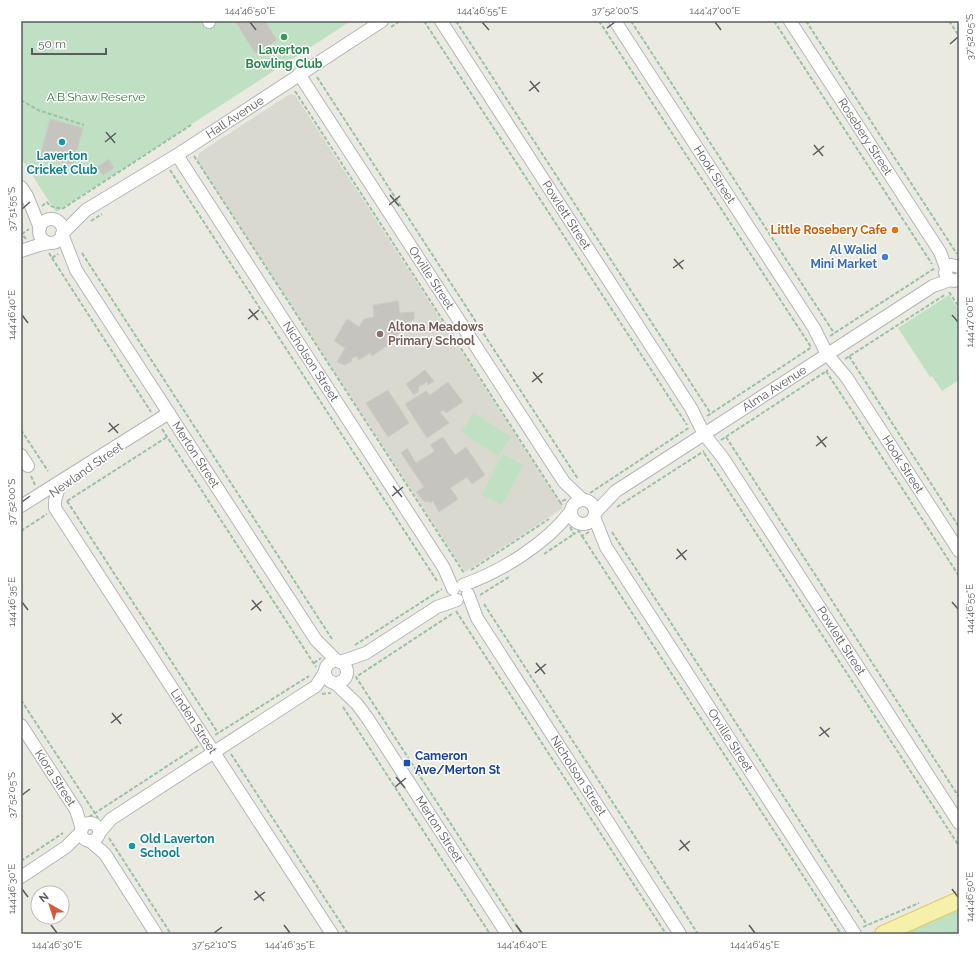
<svg xmlns="http://www.w3.org/2000/svg" width="980" height="955" font-family="Raleway,sans-serif">
	<style>
		.education { fill: #dad9cf }
		.green { fill: #c0e0c3 }
		.building { fill: #c6c4be; stroke: #ceccc0 }
		.lines { fill: none; stroke-linecap: round; stroke-linejoin: round }
		.minor-casing { stroke: #b4b6ba; stroke-width: 14 }
		.major-casing { stroke: #e0ca65; stroke-width: 18 }
		.path { stroke: #9ac0a9; stroke-width: 2; stroke-dasharray: 4 2; stroke-linecap: butt }
		.minor { stroke: #fff; stroke-width: 12 }
		.major { stroke: #f5f1ac; stroke-width: 16 }
		.ticks { fill: none; stroke: #5a5c60; stroke-width: 1.5 }
		.leisure-dot { fill: #2e9e5b; stroke: #fff; stroke-width: 1.5 }
		.culture-dot { fill: #0f9aa8; stroke: #fff; stroke-width: 1.5 }
		.food-dot { fill: #e8710a; stroke: #fff; stroke-width: 1.5 }
		.shop-dot { fill: #3f7fe0; stroke: #fff; stroke-width: 1.5 }
		.education-dot { fill: #8d6e63; stroke: #fff; stroke-width: 1.5 }
		.transit-dot { fill: #1a4fb4; stroke: #fff; stroke-width: 1.5 }
		.labels { text-anchor: middle; stroke-width: 3; stroke-linejoin: round; paint-order: stroke }
		.leisure-label { font-size: 12px; font-weight: bold; fill: #27864d; stroke: #fff }
		.park-label { font-size: 12px; fill: #3d7c47; stroke: #fff }
		.street-label { font-size: 12px; fill: #5a5c60; stroke: #fff }
		.culture-label { font-size: 12px; font-weight: bold; fill: #0d838f; stroke: #fff }
		.food-label { font-size: 12px; font-weight: bold; fill: #c56008; stroke: #fff; text-anchor: end }
		.shop-label { font-size: 12px; font-weight: bold; fill: #366cbe; stroke: #fff; text-anchor: end }
		.education-label { font-size: 12px; font-weight: bold; fill: #785e54; stroke: #fff; text-anchor: start }
		.transit-label { font-size: 12px; font-weight: bold; fill: #164399; stroke: #fff; text-anchor: start }
		.neatline { fill: none; stroke: #5a5c60; stroke-width: 1.5 }
		.ticks-label { font-size: 10px; text-anchor: middle; fill: #5a5c60 }
	</style>
	<rect width="100%" height="100%" fill="#ebeae1"/>
	<polygon class="education" points="290,94 295,95 563,508 465,572 197,160 199,153"/>
	<g class="green">
		<polygon points="21,21 351,21 56,212 21,158"/>
		<polygon points="949,295 959,310 959,380 942,391 932,376 930,377 898,328"/>
		<polygon points="474,413 511,437 498,456 461,432"/>
		<polygon points="503,454 523,465 502,505 482,495"/>
		<polygon points="959,908 959,933 904,934"/>
	</g>
	<g class="building">
		<polygon points="235,21 265,21 277,40 255,53"/>
		<polygon points="50,119 83,128 73,165 40,156"/>
		<polygon points="109,159 114,168 103,175 97,167"/>
		<polygon points="398,301 400,313 414,312 414,319 401,326 404,330 392,338 394,341 372,356 370,353 359,360 356,356 351,359 352,361 345,365 337,362 345,348 334,341 347,319 359,327 364,319 374,317 373,305"/>
		<polygon points="425,370 434,381 428,385 427,382 418,387 419,391 414,395 406,384"/>
		<polygon points="448,382 463,402 446,413 444,410 440,412 449,423 427,438 405,404 426,391 430,395"/>
		<polygon points="388,390 409,423 388,437 366,403"/>
		<polygon points="443,437 455,455 466,447 485,475 472,484 467,477 450,488 458,499 439,512 433,501 430,503 428,501 425,502 416,492 424,487 401,453 407,448 416,463 435,451 430,445"/>
	</g>
	<g class="lines">
		<defs>
			<g id="minor">
				<polyline points="209,21 209,22"/>
				<path id="s1" d="M441,21l250,387 13,26 19,24 236,365"/>
				<path id="s2" d="M615,21l199,307 13,26 20,24 112,173"/>
				<path id="s3" d="M790,21l150,231 6,16"/>
				<path id="s4" d="M299,74l265,408 19,18"/>
				<path id="s5" d="M177,155l267,413 9,21"/>
				<polyline points="21,187 27,196 40,228"/>
				<circle cx="51" cy="231" r="12"/>
				<path id="s6" d="M63,233l23,-23 91,-55 205,-134"/>
				<path id="s7" d="M62,234l14,36 240,370 21,21"/>
				<polyline points="21,251 39,245 49,243"/>
				<polyline points="959,267 951,265 946,268 945,273 950,280 954,281 959,279"/>
				<polyline points="21,455 28,466"/>
				<path id="s8" d="M58,490l-3,11v7l277,426"/>
				<circle cx="583" cy="512" r="12"/>
				<polyline points="21,506 169,413"/>
				<path id="s9" d="M595,513l21,-22 317,-205 17,-6"/>
				<path id="s10" d="M594,517l12,30 249,387"/>
				<path d="M463,585c39,-14 83,-41 108,-74"/>
				<path id="s11" d="M468,594l9,24 203,316"/>
				<circle cx="336" cy="672" r="11"/>
				<polyline points="340,662 366,653 437,607 457,600"/>
				<path id="s12" d="M335,683l22,21 11,15 139,215"/>
				<path id="s13" d="M21,725l55,85 6,19"/>
				<circle cx="90" cy="832" r="9"/>
				<polyline points="99,833 111,819 316,686 325,672"/>
				<polyline points="90,841 105,854 156,934"/>
				<polyline points="21,877 66,847 81,832"/>
			</g>
			<polyline id="major" points="883,934 959,900"/>
		</defs>
		<use href="#minor" class="minor-casing"/>
		<use href="#major" class="major-casing"/>
		<g class="path">
			<polyline points="424,21 687,425"/>
			<polyline points="456,21 711,414"/>
			<polyline points="599,21 811,347"/>
			<polyline points="631,21 834,333"/>
			<polyline points="774,21 932,264"/>
			<polyline points="806,21 957,254"/>
			<polyline points="949,21 959,36"/>
			<polyline points="391,27 400,21"/>
			<polyline points="317,77 578,479"/>
			<polyline points="295,91 560,502"/>
			<polyline points="21,100 38,110 84,125"/>
			<polyline points="194,156 464,573"/>
			<polyline points="170,170 437,581"/>
			<polyline points="42,206 47,202 50,206 62,209 191,125"/>
			<polyline points="91,221 102,214"/>
			<polyline points="26,239 22,234 29,229"/>
			<polyline points="49,253 52,258 58,254"/>
			<polyline points="82,253 332,639"/>
			<polyline points="52,258 151,412"/>
			<polyline points="949,292 959,307"/>
			<polyline points="830,336 935,268"/>
			<polyline points="849,356 959,527"/>
			<polyline points="845,359 946,294"/>
			<polyline points="826,371 959,576"/>
			<polyline points="707,416 812,347"/>
			<polyline points="162,429 316,667"/>
			<polyline points="21,430 48,471"/>
			<polyline points="726,437 959,797"/>
			<polyline points="721,440 828,370"/>
			<polyline points="704,453 959,846"/>
			<polyline points="31,476 35,485"/>
			<polyline points="590,493 690,427"/>
			<polyline points="67,501 218,733"/>
			<polyline points="67,501 167,437"/>
			<polyline points="562,505 560,502 567,499"/>
			<polyline points="617,507 704,451"/>
			<polyline points="570,527 574,534 579,531 582,536 589,532"/>
			<polyline points="21,531 47,514"/>
			<polyline points="612,532 867,925"/>
			<polyline points="582,536 841,934"/>
			<polyline points="544,554 574,534"/>
			<polyline points="471,570 549,519"/>
			<polyline points="480,595 509,577"/>
			<polyline points="484,604 698,934"/>
			<polyline points="456,611 666,934"/>
			<polyline points="452,614 356,677 522,934"/>
			<polyline points="355,645 442,589"/>
			<polyline points="314,663 321,658"/>
			<polyline points="322,694 331,693"/>
			<polyline points="21,700 98,818"/>
			<polyline points="343,707 490,934"/>
			<polyline points="215,735 309,676"/>
			<polyline points="231,754 348,934"/>
			<polyline points="89,817 198,746"/>
			<polyline points="109,838 171,934"/>
			<polyline points="21,861 63,833"/>
			<polyline points="863,927 919,903"/>
		</g>
		<use href="#minor" class="minor"/>
		<use href="#major" class="major"/>
	</g>
	<path class="ticks" d="M250,22l6,8M482,22l7,8M715,22l6,8M607,28l8,-6M950,44l8,-7M530,81l9,11M529,91l11,-9M106,132l9,11M105,142l11,-9M814,145l9,11M813,155l11,-9M390,195l9,11M389,205l11,-9M22,209l8,-7M674,259l9,10M673,268l11,-8M249,309l9,11M22,315l6,8M952,315l6,7M248,319l11,-9M533,372l9,11M532,382l11,-9M109,423l9,10M108,432l11,-8M817,436l9,11M816,446l11,-9M393,486l9,11M392,496l11,-9M22,502l8,-6M677,549l9,11M676,559l11,-9M252,600l9,11M22,602l6,8M952,602l6,7M251,610l11,-9M536,663l9,11M535,673l11,-9M112,713l9,11M111,723l11,-9M820,727l9,10M819,736l11,-8M396,777l9,11M395,787l11,-9M22,795l8,-6M680,840l9,11M679,850l11,-9M22,889l6,8M952,889l6,8M255,891l9,10M254,900l11,-8M51,925l6,8M284,925l6,8M516,925l6,8M749,925l6,8M214,933l8,-6"/>
	<circle class="leisure-dot" cx="284" cy="37" r="4"/>
	<g class="culture-dot">
		<circle cx="62" cy="142" r="4"/>
		<circle cx="132" cy="846" r="4"/>
	</g>
	<circle class="food-dot" cx="895" cy="230" r="4"/>
	<circle class="shop-dot" cx="885" cy="257" r="4"/>
	<circle class="education-dot" cx="380" cy="334" r="4"/>
	<rect class="transit-dot" x="403" y="759" width="8" height="8" rx="2"/>
	<g class="labels">
		<g class="leisure-label">
			<text x="284" y="54">Laverton<tspan x="284" dy="14">Bowling Club</tspan></text>
		</g>
		<g class="park-label">
			<text x="96" y="101">A.B.Shaw Reserve</text>
		</g>
		<g class="street-label">
			<text dy="4" stroke="none"><textPath href="#s6" startOffset="208">Hall Avenue</textPath></text>
			<text dy="4" stroke="none"><textPath href="#s3" startOffset="138">Rosebery Street</textPath></text>
			<text dy="4" stroke="none"><textPath href="#s2" startOffset="183">Hook Street</textPath></text>
			<text dy="4" stroke="none"><textPath href="#s1" startOffset="231">Powlett Street</textPath></text>
			<text dy="4" stroke="none"><textPath href="#s4" startOffset="243">Orville Street</textPath></text>
			<text dy="4" stroke="none"><textPath href="#s5" startOffset="246">Nicholson Street</textPath></text>
			<text dy="4" stroke="none"><textPath href="#s9" startOffset="219">Alma Avenue</textPath></text>
			<text dy="4" stroke="none"><textPath href="#s7" startOffset="259">Merton Street</textPath></text>
			<text dy="4" stroke="none"><textPath href="#s2" startOffset="529">Hook Street</textPath></text>
			<text transform="translate(86 470) rotate(-35)" y="4">Newland Street</text>
			<text dy="4" stroke="none"><textPath href="#s1" startOffset="738">Powlett Street</textPath></text>
			<text dy="4" stroke="none"><textPath href="#s8" startOffset="273">Linden Street</textPath></text>
			<text dy="4" stroke="none"><textPath href="#s10" startOffset="262">Orville Street</textPath></text>
			<text dy="4" stroke="none"><textPath href="#s11" startOffset="213">Nicholson Street</textPath></text>
			<text dy="4" stroke="none"><textPath href="#s13" startOffset="63">Kiora Street</textPath></text>
			<text dy="4" stroke="none"><textPath href="#s12" startOffset="180">Merton Street</textPath></text>
		</g>
		<g class="culture-label">
			<text x="62" y="160">Laverton<tspan x="62" dy="14">Cricket Club</tspan></text>
			<text x="140" y="843" text-anchor="start">Old Laverton<tspan x="140" dy="14">School</tspan></text>
		</g>
		<g class="food-label">
			<text x="887" y="234">Little Rosebery Cafe</text>
		</g>
		<g class="shop-label">
			<text x="877" y="254">Al Walid<tspan x="877" dy="14">Mini Market</tspan></text>
		</g>
		<g class="education-label">
			<text x="388" y="331">Altona Meadows<tspan x="388" dy="14">Primary School</tspan></text>
		</g>
		<g class="transit-label">
			<text x="415" y="760">Cameron<tspan x="415" dy="14">Ave/Merton St</tspan></text>
		</g>
	</g>
	<rect width="980" height="955" fill="none" stroke="#ffffff" stroke-width="44"/>
	<g transform="translate(50 905) rotate(321)"><circle r="19" fill="#ffffff" stroke="#bdbebf"/>
	<path d="M0-3L7 15L0 10L-7 15Z" fill="#d4593e"/>
	<text y="-6" font-size="11" font-weight="bold" text-anchor="middle" fill="#5a5c60">N</text>
	</g>
	<path d="M32 48v6h74v-6" fill="none" stroke="#5a5c60" stroke-width="2"/>
	<text x="38" y="48" font-size="12" fill="#5a5c60" stroke="#ffffff" stroke-width="3" paint-order="stroke">50 m</text>
	<rect x="22" y="22" width="936" height="911" class="neatline"/>
	<g class="ticks-label">
		<text x="250" y="14">144°46'50"E</text>
		<text x="482" y="14">144°46'55"E</text>
		<text x="615" y="14">37°52'00"S</text>
		<text x="715" y="14">144°47'00"E</text>
		<text transform="translate(969 37) rotate(-90)" y="4">37°52'05"S</text>
		<text transform="translate(11 209) rotate(-90)" y="4">37°51'55"S</text>
		<text transform="translate(11 315) rotate(-90)" y="4">144°46'40"E</text>
		<text transform="translate(969 322) rotate(-90)" y="4">144°47'00"E</text>
		<text transform="translate(11 502) rotate(-90)" y="4">37°52'00"S</text>
		<text transform="translate(11 602) rotate(-90)" y="4">144°46'35"E</text>
		<text transform="translate(969 609) rotate(-90)" y="4">144°46'55"E</text>
		<text transform="translate(11 795) rotate(-90)" y="4">37°52'05"S</text>
		<text transform="translate(11 889) rotate(-90)" y="4">144°46'30"E</text>
		<text transform="translate(969 897) rotate(-90)" y="4">144°46'50"E</text>
		<text x="57" y="948">144°46'30"E</text>
		<text x="214" y="948">37°52'10"S</text>
		<text x="290" y="948">144°46'35"E</text>
		<text x="522" y="948">144°46'40"E</text>
		<text x="755" y="948">144°46'45"E</text>
	</g>
</svg>
